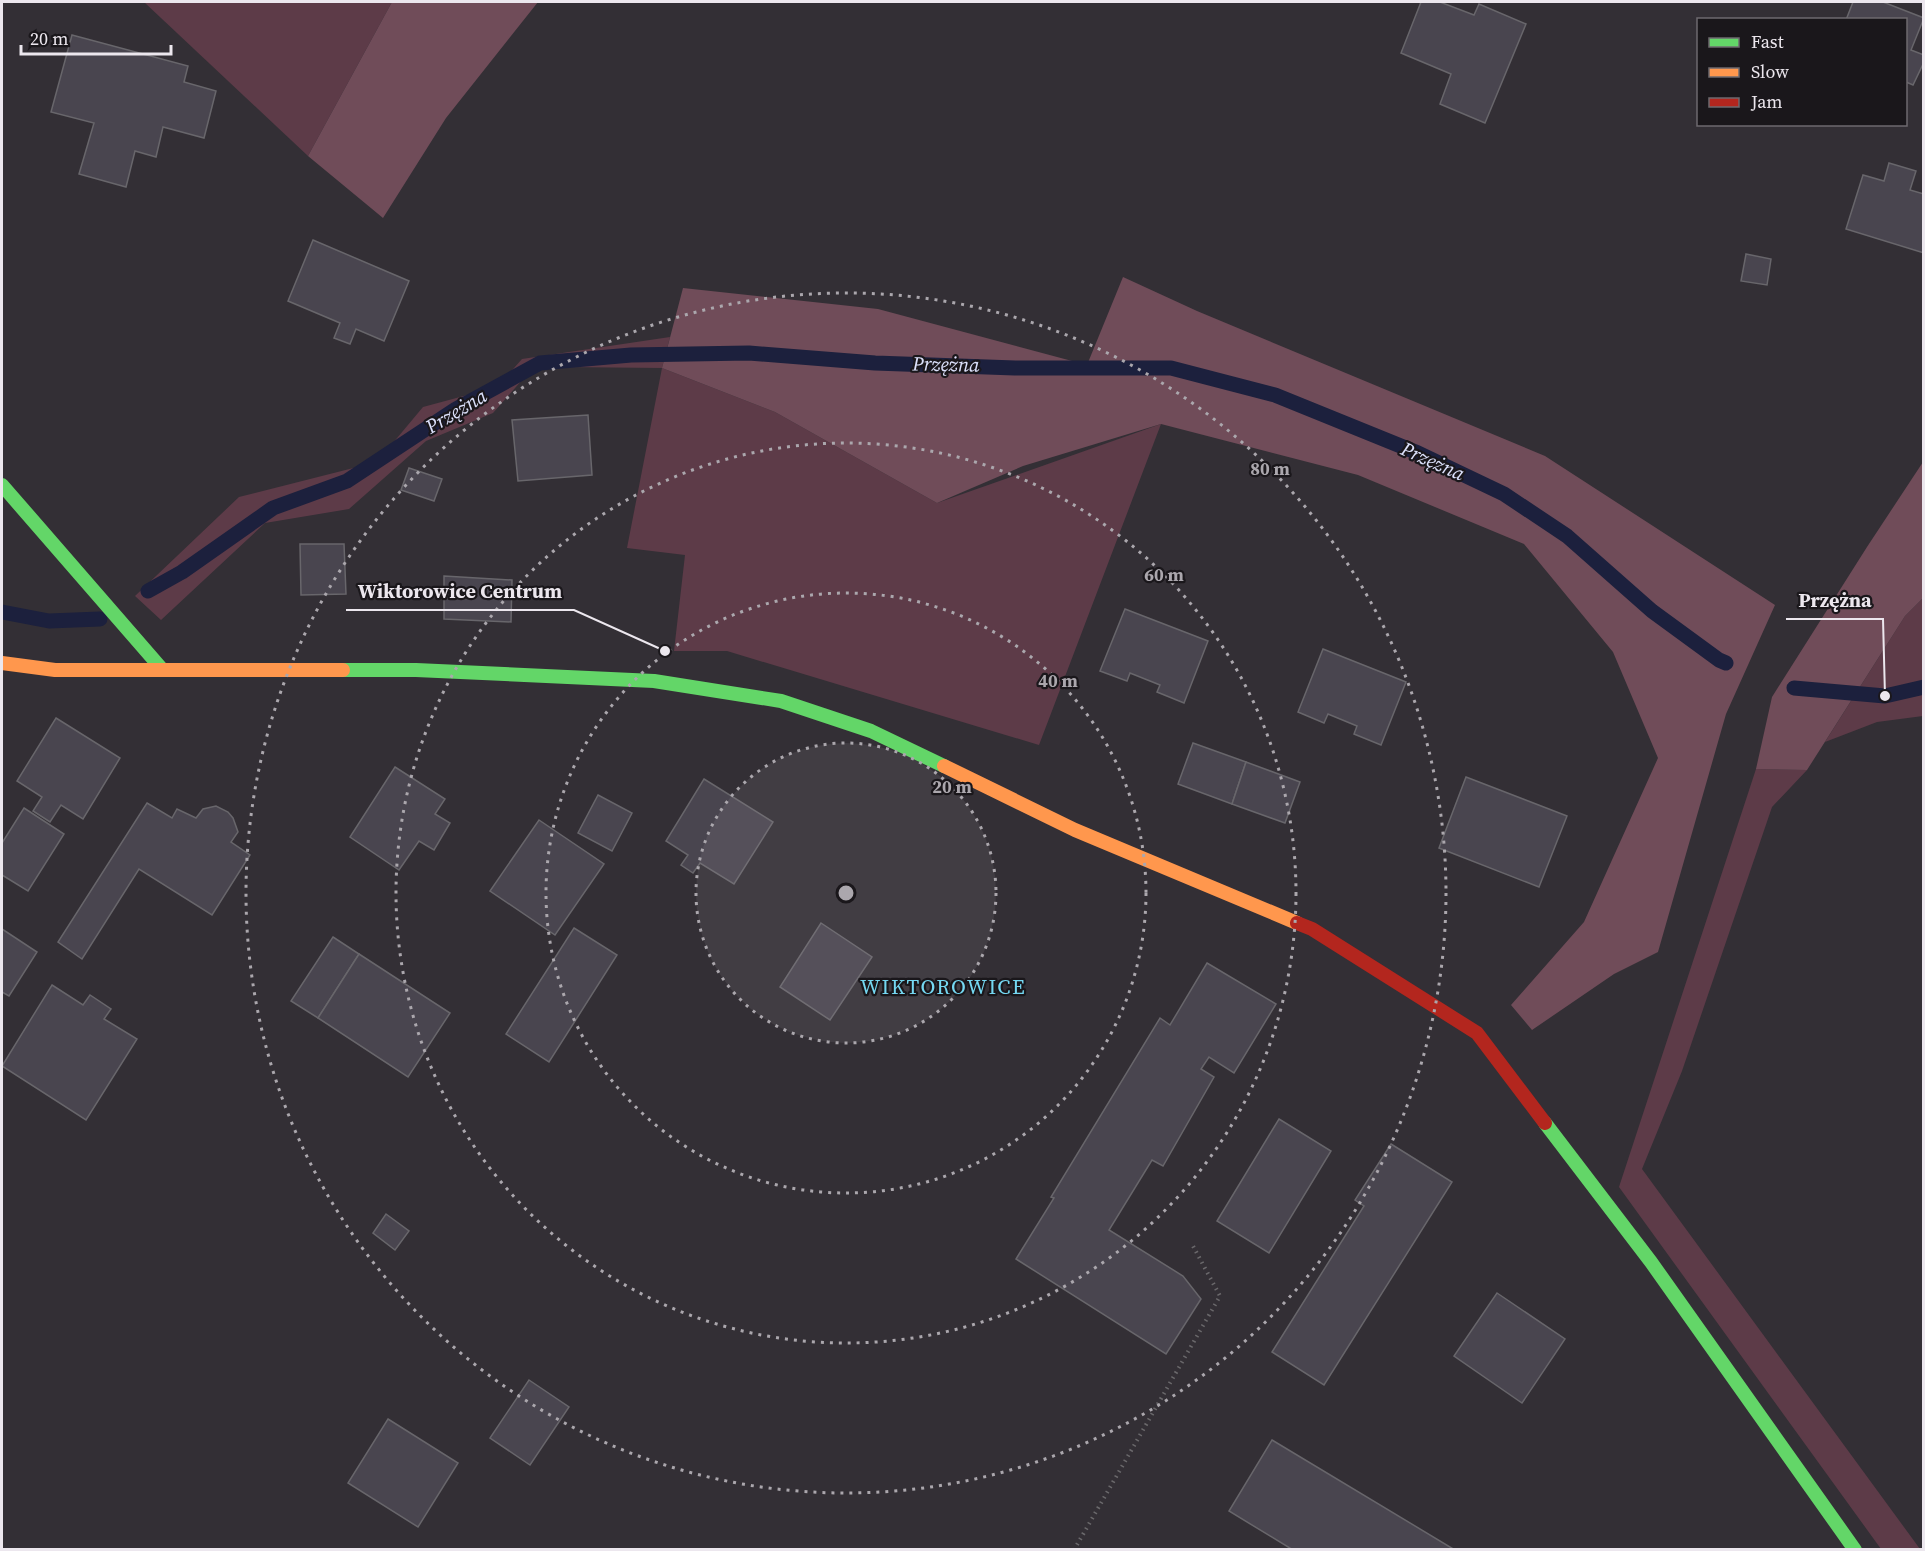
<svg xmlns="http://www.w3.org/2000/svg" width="1925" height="1551" font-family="'Source Serif 4',serif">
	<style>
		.green { fill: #5d3b48 }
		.forest { fill: #704c59 }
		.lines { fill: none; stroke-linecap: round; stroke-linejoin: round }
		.stream { stroke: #1c203d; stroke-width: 15 }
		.building { fill: #49454f; stroke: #68666b; stroke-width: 1.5 }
		.path { stroke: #6a686b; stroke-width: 4; stroke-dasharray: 1.5 4.5; stroke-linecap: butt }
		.fast { stroke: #63d668; stroke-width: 14 }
		.slow { stroke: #ff974d; stroke-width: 14 }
		.jam { stroke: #b3261e; stroke-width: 14 }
		.ring { fill: none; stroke: #aba7ad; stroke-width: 3; stroke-dasharray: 3 6 }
		.labels { text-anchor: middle; stroke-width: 4.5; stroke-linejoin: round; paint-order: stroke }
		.water-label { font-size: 20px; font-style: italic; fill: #dce1fb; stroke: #1a171b }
		.quarter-label { font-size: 21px; letter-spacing: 1.5px; fill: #75d8f2; stroke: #1a171b }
		.centre { fill: #aba7ad; stroke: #1a171b; stroke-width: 3 }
		.ring-label { font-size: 18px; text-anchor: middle; font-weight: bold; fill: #aba7ad; stroke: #1a171b; stroke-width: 4.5; stroke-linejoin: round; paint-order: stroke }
		.leader { fill: none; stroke: #ece7ee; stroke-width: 2 }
		.callout-dot { fill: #ece7ee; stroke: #1a171b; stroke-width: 2 }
		.callout-label { font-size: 20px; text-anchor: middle; font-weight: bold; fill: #ece7ee; stroke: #1a171b; stroke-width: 4.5; stroke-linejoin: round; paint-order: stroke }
	</style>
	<rect width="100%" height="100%" fill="#332f35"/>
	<g class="green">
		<polygon points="144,2 392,2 308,156"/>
		<polygon points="670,337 662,368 775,412 937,503 1161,424 1039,745 727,651 674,651 685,555 627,548 662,368 563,367 530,371 493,413 426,441 349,509 265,523 161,620 135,596 239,497 377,462 423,407 497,387 522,359"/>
		<polygon points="1923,598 1923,716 1877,722 1825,742 1905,616"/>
		<polygon points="1756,769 1807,770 1772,807 1682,1071 1642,1169 1920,1549 1881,1549 1619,1187"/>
	</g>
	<g class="forest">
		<polygon points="392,2 538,2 446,118 383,218 308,156"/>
		<polygon points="1123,277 1197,311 1545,456 1775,605 1726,714 1658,952 1614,974 1532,1030 1511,1005 1584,922 1658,758 1613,652 1524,544 1358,475 1161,424 1023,466 937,503 775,412 662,368 683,288 878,309 1087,365"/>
		<polygon points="1923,462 1923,598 1905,616 1807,770 1756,769 1772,697 1867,547"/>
	</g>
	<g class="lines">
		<g class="stream">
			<polyline points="148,591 182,572 273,508 347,481 456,409 540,363 631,355 749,353 875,363 1015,368 1171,368 1275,395 1418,453 1504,494 1567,536 1652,611 1719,660 1726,663"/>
			<polyline points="2,612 49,621 100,619"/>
			<polyline points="1794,688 1885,696 1924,687"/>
		</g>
	</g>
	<g class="building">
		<polygon points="1421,2 1440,2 1474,15 1479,4 1526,24 1485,123 1440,104 1451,74 1401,53"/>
		<polygon points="1853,2 1883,2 1924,18 1911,50 1924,55 1924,62 1913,85 1906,82 1906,20 1846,20"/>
		<polygon points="72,35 188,66 184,82 216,91 204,138 163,127 156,157 135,151 126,187 79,174 94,123 51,112"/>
		<polygon points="1889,163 1916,171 1910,190 1924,194 1924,253 1846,229 1863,175 1884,181"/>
		<polygon points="313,240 409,281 384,341 356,329 350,344 334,338 340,323 288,301"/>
		<polygon points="1746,254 1771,259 1767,285 1741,281"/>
		<polygon points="588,415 592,475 518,481 512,420"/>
		<polygon points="409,468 442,479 434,501 401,490"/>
		<polygon points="300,544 344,544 346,594 301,595"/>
		<polygon points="444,576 512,580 511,622 444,619"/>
		<polygon points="1125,609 1208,641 1184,703 1157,692 1160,685 1130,673 1127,681 1100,671"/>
		<polygon points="1323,649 1406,682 1381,745 1354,734 1357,726 1328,714 1324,723 1298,712"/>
		<polygon points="56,718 120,758 83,819 61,805 50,822 33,811 42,797 17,781"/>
		<polygon points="1193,743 1246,762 1232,804 1178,784"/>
		<polygon points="1246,762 1300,782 1285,823 1232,804"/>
		<polygon points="395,767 445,799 435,814 450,823 434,850 419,841 399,870 350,837"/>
		<polygon points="1466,777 1567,816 1539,887 1439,848"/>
		<polygon points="704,779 773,822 734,884 700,863 693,873 681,865 688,855 666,841"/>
		<polygon points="598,795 632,813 612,851 578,833"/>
		<polygon points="147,803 172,818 177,809 196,818 203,809 216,806 228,812 233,818 238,832 231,842 250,855 212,915 139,869 82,959 58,942"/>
		<polygon points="24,808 64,834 28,891 2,875 2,843"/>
		<polygon points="539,820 604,864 555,935 490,891"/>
		<polygon points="821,923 872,957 830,1020 780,987"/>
		<polygon points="574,928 617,955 549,1062 506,1034"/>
		<polygon points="2,929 37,952 9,996 2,992"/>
		<polygon points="333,937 359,954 318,1018 291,1001"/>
		<polygon points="359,954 450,1013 408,1077 318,1018"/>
		<polygon points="1207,963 1276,1004 1234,1073 1209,1057 1201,1069 1214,1077 1163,1166 1152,1160 1109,1230 1183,1276 1201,1299 1166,1354 1016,1259 1054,1198 1051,1197 1160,1018 1170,1025"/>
		<polygon points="52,985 83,1005 90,995 111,1009 104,1019 137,1039 86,1120 2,1066"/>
		<polygon points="1279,1119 1331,1151 1269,1253 1217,1221"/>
		<polygon points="1391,1144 1452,1182 1324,1385 1272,1352 1364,1206 1355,1200"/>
		<polygon points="386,1214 409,1231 395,1250 373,1233"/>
		<polygon points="1497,1293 1565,1339 1522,1403 1454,1356"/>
		<polygon points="529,1380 569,1407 530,1465 490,1438"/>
		<polygon points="388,1419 458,1463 418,1527 348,1483"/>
		<polygon points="1272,1440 1455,1550 1293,1550 1229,1511"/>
	</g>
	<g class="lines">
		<polyline class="path" points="1074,1550 1220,1296 1193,1246"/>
		<g class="fast">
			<polyline points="2,485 161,668"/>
			<polyline points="343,670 416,670 654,681 781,701 871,731 944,766"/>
			<polyline points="1545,1123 1651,1262 1855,1550"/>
		</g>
		<g class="slow">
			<polyline points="2,663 55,670 343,670"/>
			<polyline points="944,766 1075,830 1297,923"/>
		</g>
		<polyline class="jam" points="1297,923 1312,929 1477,1033 1545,1123"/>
	</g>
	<circle cx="846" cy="893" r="150" fill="#aba7ad" fill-opacity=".12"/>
	<g class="ring">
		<circle cx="846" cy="893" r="150"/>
		<circle cx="846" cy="893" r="300"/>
		<circle cx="846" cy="893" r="450"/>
		<circle cx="846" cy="893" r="600"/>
	</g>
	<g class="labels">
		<g class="water-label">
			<text transform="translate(946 364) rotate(1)" y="7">Przężna</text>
			<text transform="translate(456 411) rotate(-31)" y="7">Przężna</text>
			<text transform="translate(1433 461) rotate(24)" y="7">Przężna</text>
		</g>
		<g class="quarter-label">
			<text x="943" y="994">WIKTOROWICE</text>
		</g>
	</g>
	<circle cx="846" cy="893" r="9" class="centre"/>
	<g class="ring-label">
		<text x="1270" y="475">80 m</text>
		<text x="1164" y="581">60 m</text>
		<text x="1058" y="687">40 m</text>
		<text x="952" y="793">20 m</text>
	</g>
	<path class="leader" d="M665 651L574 610H346M1885 696L1883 619H1786"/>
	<g class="callout-dot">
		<circle cx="665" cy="651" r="6"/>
		<circle cx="1885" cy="696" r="6"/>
	</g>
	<g class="callout-label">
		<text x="460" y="598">Wiktorowice Centrum</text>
		<text x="1835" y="607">Przężna</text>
	</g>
	<rect width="1925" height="1551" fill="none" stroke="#ece7ee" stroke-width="6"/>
	<rect x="1697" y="18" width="210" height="108" fill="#1a171b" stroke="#6e6a6f" stroke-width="1.5"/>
	<rect x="1709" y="38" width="30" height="9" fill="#63d668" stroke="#6e6a6f" stroke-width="1.5"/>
	<text x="1751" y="48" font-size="18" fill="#ece7ee">Fast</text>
	<rect x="1709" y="68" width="30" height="9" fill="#ff974d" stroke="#6e6a6f" stroke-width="1.5"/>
	<text x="1751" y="78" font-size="18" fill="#ece7ee">Slow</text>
	<rect x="1709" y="98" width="30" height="9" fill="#b3261e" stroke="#6e6a6f" stroke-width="1.5"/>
	<text x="1751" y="108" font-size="18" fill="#ece7ee">Jam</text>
	<path d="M21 45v9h150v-9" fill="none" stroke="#ece7ee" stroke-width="3"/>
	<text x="30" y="45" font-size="18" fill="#ece7ee" stroke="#1a171b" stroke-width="4.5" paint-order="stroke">20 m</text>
</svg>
